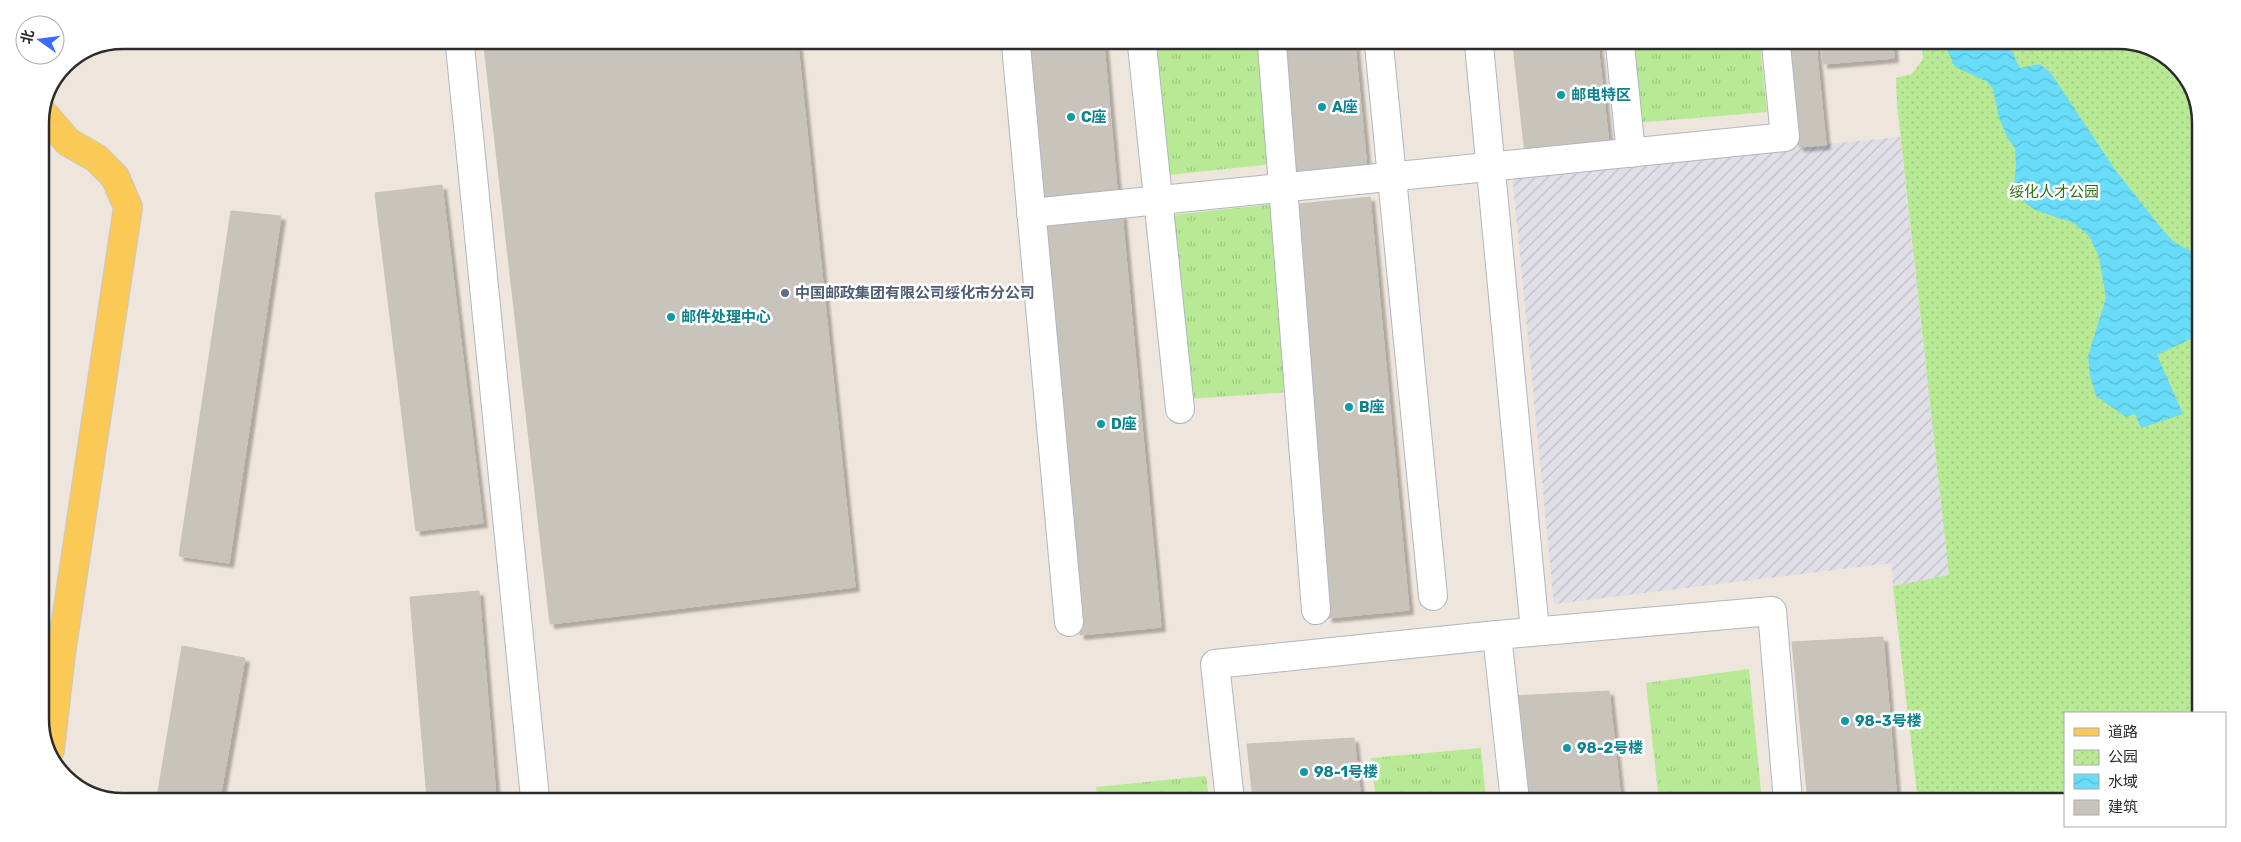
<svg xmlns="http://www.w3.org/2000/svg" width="2241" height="842" font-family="Rubik,'Noto Sans SC',sans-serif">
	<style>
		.industrial { fill: url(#industrial-furrows) }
		.grass { fill: url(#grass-tufts) }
		.park { fill: url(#park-dots) }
		.water { fill: url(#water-waves) }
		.building { fill: #c9c4bb; stroke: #cac2b6; filter: url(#shadow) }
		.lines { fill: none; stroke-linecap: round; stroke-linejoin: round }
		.minor-casing { stroke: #b1b5c0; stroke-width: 30 }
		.major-casing { stroke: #c8c8c8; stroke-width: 30 }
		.minor { stroke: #fff; stroke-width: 28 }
		.major { stroke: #fbc955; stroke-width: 28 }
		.culture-dot { fill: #0f9aa8; stroke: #fff; stroke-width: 2 }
		.service-dot { fill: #5c6f8a; stroke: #fff; stroke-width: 2 }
		.labels { text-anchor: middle; stroke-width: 5; stroke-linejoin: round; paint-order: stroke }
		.culture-label { font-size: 15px; font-weight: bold; fill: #0d838f; stroke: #fff; text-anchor: start }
		.park-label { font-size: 15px; fill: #2e7015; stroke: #fff }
		.service-label { font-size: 15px; font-weight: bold; fill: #4e5e75; stroke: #fff; text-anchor: start }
		.rim { fill: none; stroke: #2c2c2c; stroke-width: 2.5 }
	</style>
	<defs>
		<pattern id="industrial-furrows" width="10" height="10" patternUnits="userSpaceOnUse" patternTransform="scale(1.25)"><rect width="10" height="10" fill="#e0dee6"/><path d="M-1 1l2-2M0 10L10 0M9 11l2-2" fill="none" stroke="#c0bfc5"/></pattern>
		<pattern id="grass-tufts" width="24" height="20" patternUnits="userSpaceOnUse" patternTransform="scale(1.25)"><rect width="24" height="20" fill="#b8e995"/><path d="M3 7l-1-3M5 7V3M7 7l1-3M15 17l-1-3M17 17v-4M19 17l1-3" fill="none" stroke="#9ec881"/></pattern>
		<pattern id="park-dots" width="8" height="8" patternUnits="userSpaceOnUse" patternTransform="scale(1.25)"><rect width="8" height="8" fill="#b8e995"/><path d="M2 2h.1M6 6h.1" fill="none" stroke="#9ec881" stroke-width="1.8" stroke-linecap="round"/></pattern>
		<pattern id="water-waves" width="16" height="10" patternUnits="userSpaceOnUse" patternTransform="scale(1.25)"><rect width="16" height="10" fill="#68dcf8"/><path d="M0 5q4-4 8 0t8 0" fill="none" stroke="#5abdd5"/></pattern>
		<filter id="shadow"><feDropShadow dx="4.5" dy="4.5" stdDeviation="1" flood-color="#0004"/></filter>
	</defs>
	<rect width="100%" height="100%" fill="#eee6dd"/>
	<polygon class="industrial" points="1900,137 1949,575 1893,586 1892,563 1554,604 1512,174"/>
	<g class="grass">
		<polygon points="1154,45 1271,45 1282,163 1169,175"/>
		<polygon points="1626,45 1760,45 1767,112 1635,123"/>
		<polygon points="1275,204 1291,392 1188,399 1172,215"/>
		<polygon points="1749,669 1762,801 1659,801 1646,683"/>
		<polygon points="1481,748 1486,801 1376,800 1371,758"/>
		<polygon points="1206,776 1209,800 1098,800 1096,787"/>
	</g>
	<polygon class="park" points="1922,45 2145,45 2184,73 2201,117 2197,713 2065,713 2065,802 1918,802 1893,586 1949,575 1897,104 1896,78 1912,74 1923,59"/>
	<polygon class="water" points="1945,45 2004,45 2011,50 2020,68 2039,64 2050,72 2116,171 2162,229 2174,242 2200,256 2199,335 2157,355 2183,414 2141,428 2135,414 2126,417 2096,396 2090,376 2088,356 2106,298 2099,257 2089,236 2074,223 2035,210 2019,198 2014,185 2016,165 2015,148 2008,139 1999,118 1993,89 1986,81 1955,67"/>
	<g class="building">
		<polygon points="1026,45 1104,45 1117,189 1040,196"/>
		<polygon points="1276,45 1355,45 1367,169 1289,176"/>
		<polygon points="1513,45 1598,45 1609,145 1525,154"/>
		<polygon points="1789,45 1816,45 1826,145 1799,147"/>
		<polygon points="1821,45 1893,45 1894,58 1823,64"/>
		<polygon points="484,46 798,46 855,587 550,624"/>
		<polygon points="442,185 483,523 416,531 375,193"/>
		<polygon points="1370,197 1409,610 1328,618 1288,205"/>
		<polygon points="231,211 281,216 229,563 179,556"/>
		<polygon points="1122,214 1161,627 1080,635 1041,221"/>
		<polygon points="479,591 496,798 427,798 410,597"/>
		<polygon points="1883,637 1897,802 1808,801 1792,642"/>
		<polygon points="182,646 245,658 220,798 157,798"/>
		<polygon points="1609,691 1621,801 1524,801 1512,696"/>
		<polygon points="1354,738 1361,800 1253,800 1247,744"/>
	</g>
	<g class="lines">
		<defs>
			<g id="minor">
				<polyline points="1016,45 1069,622"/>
				<polyline points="1142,45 1180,409"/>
				<polyline points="1272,45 1316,610"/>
				<polyline points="1379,45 1433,596"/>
				<polyline points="1479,45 1535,631"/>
				<polyline points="1620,45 1631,153"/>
				<polyline points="460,46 535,798"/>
				<polyline points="1031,213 1785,137 1776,45"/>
				<polyline points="1497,635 1515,801"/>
				<polyline points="1230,800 1215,664 1497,635 1772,611 1788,801"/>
			</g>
			<polyline id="major" points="43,113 68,142 96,158 115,177 128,207 61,654 50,750"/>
		</defs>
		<use href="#minor" class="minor-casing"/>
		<use href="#major" class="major-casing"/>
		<use href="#minor" class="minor"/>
		<use href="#major" class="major"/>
	</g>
	<g class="culture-dot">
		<circle cx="1561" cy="95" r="5"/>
		<circle cx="1322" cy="107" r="5"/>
		<circle cx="1071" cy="117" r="5"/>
		<circle cx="671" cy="317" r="5"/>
		<circle cx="1349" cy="407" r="5"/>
		<circle cx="1101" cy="424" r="5"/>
		<circle cx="1845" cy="721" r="5"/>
		<circle cx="1567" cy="748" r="5"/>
		<circle cx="1304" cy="772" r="5"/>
	</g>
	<circle class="service-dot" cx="785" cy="293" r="5"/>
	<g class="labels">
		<g class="culture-label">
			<text x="1571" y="100">邮电特区</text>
			<text x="1332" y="112">A座</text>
			<text x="1081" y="122">C座</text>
			<text x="681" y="322">邮件处理中心</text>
			<text x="1359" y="412">B座</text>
			<text x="1111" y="429">D座</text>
			<text x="1855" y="726">98-3号楼</text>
			<text x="1577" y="753">98-2号楼</text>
			<text x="1314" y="777">98-1号楼</text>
		</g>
		<g class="park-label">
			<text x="2054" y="197">绥化人才公园</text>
		</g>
		<g class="service-label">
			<text x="795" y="298">中国邮政集团有限公司绥化市分公司</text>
		</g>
	</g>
	<path d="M0 0H2241V842H0ZM123 49H2118A74 74 0 0 1 2192 123V719A74 74 0 0 1 2118 793H123A74 74 0 0 1 49 719V123A74 74 0 0 1 123 49Z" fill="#fff" fill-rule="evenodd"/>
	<path class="rim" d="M123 49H2118A74 74 0 0 1 2192 123V719A74 74 0 0 1 2118 793H123A74 74 0 0 1 49 719V123A74 74 0 0 1 123 49Z"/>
	<rect x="2064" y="712" width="162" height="115" fill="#ffffff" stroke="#ababab"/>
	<rect x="2074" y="728" width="25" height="8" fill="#fbc955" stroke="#ababab"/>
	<text x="2108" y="737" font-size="15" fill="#2c2c2c">道路</text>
	<rect x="2074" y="750" width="25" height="15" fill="url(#park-dots)" stroke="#ababab"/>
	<text x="2108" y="762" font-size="15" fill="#2c2c2c">公园</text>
	<rect x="2074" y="774" width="25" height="15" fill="url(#water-waves)" stroke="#ababab"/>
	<text x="2108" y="787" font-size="15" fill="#2c2c2c">水域</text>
	<rect x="2074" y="800" width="25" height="15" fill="#c9c4bb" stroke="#ababab"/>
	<text x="2108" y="812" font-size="15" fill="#2c2c2c">建筑</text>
	<g transform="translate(40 40) rotate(284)"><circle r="24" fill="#ffffff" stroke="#ababab"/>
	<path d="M0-4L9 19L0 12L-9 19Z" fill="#396cff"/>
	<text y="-8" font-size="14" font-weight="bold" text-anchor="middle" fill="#2c2c2c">北</text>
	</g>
</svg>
